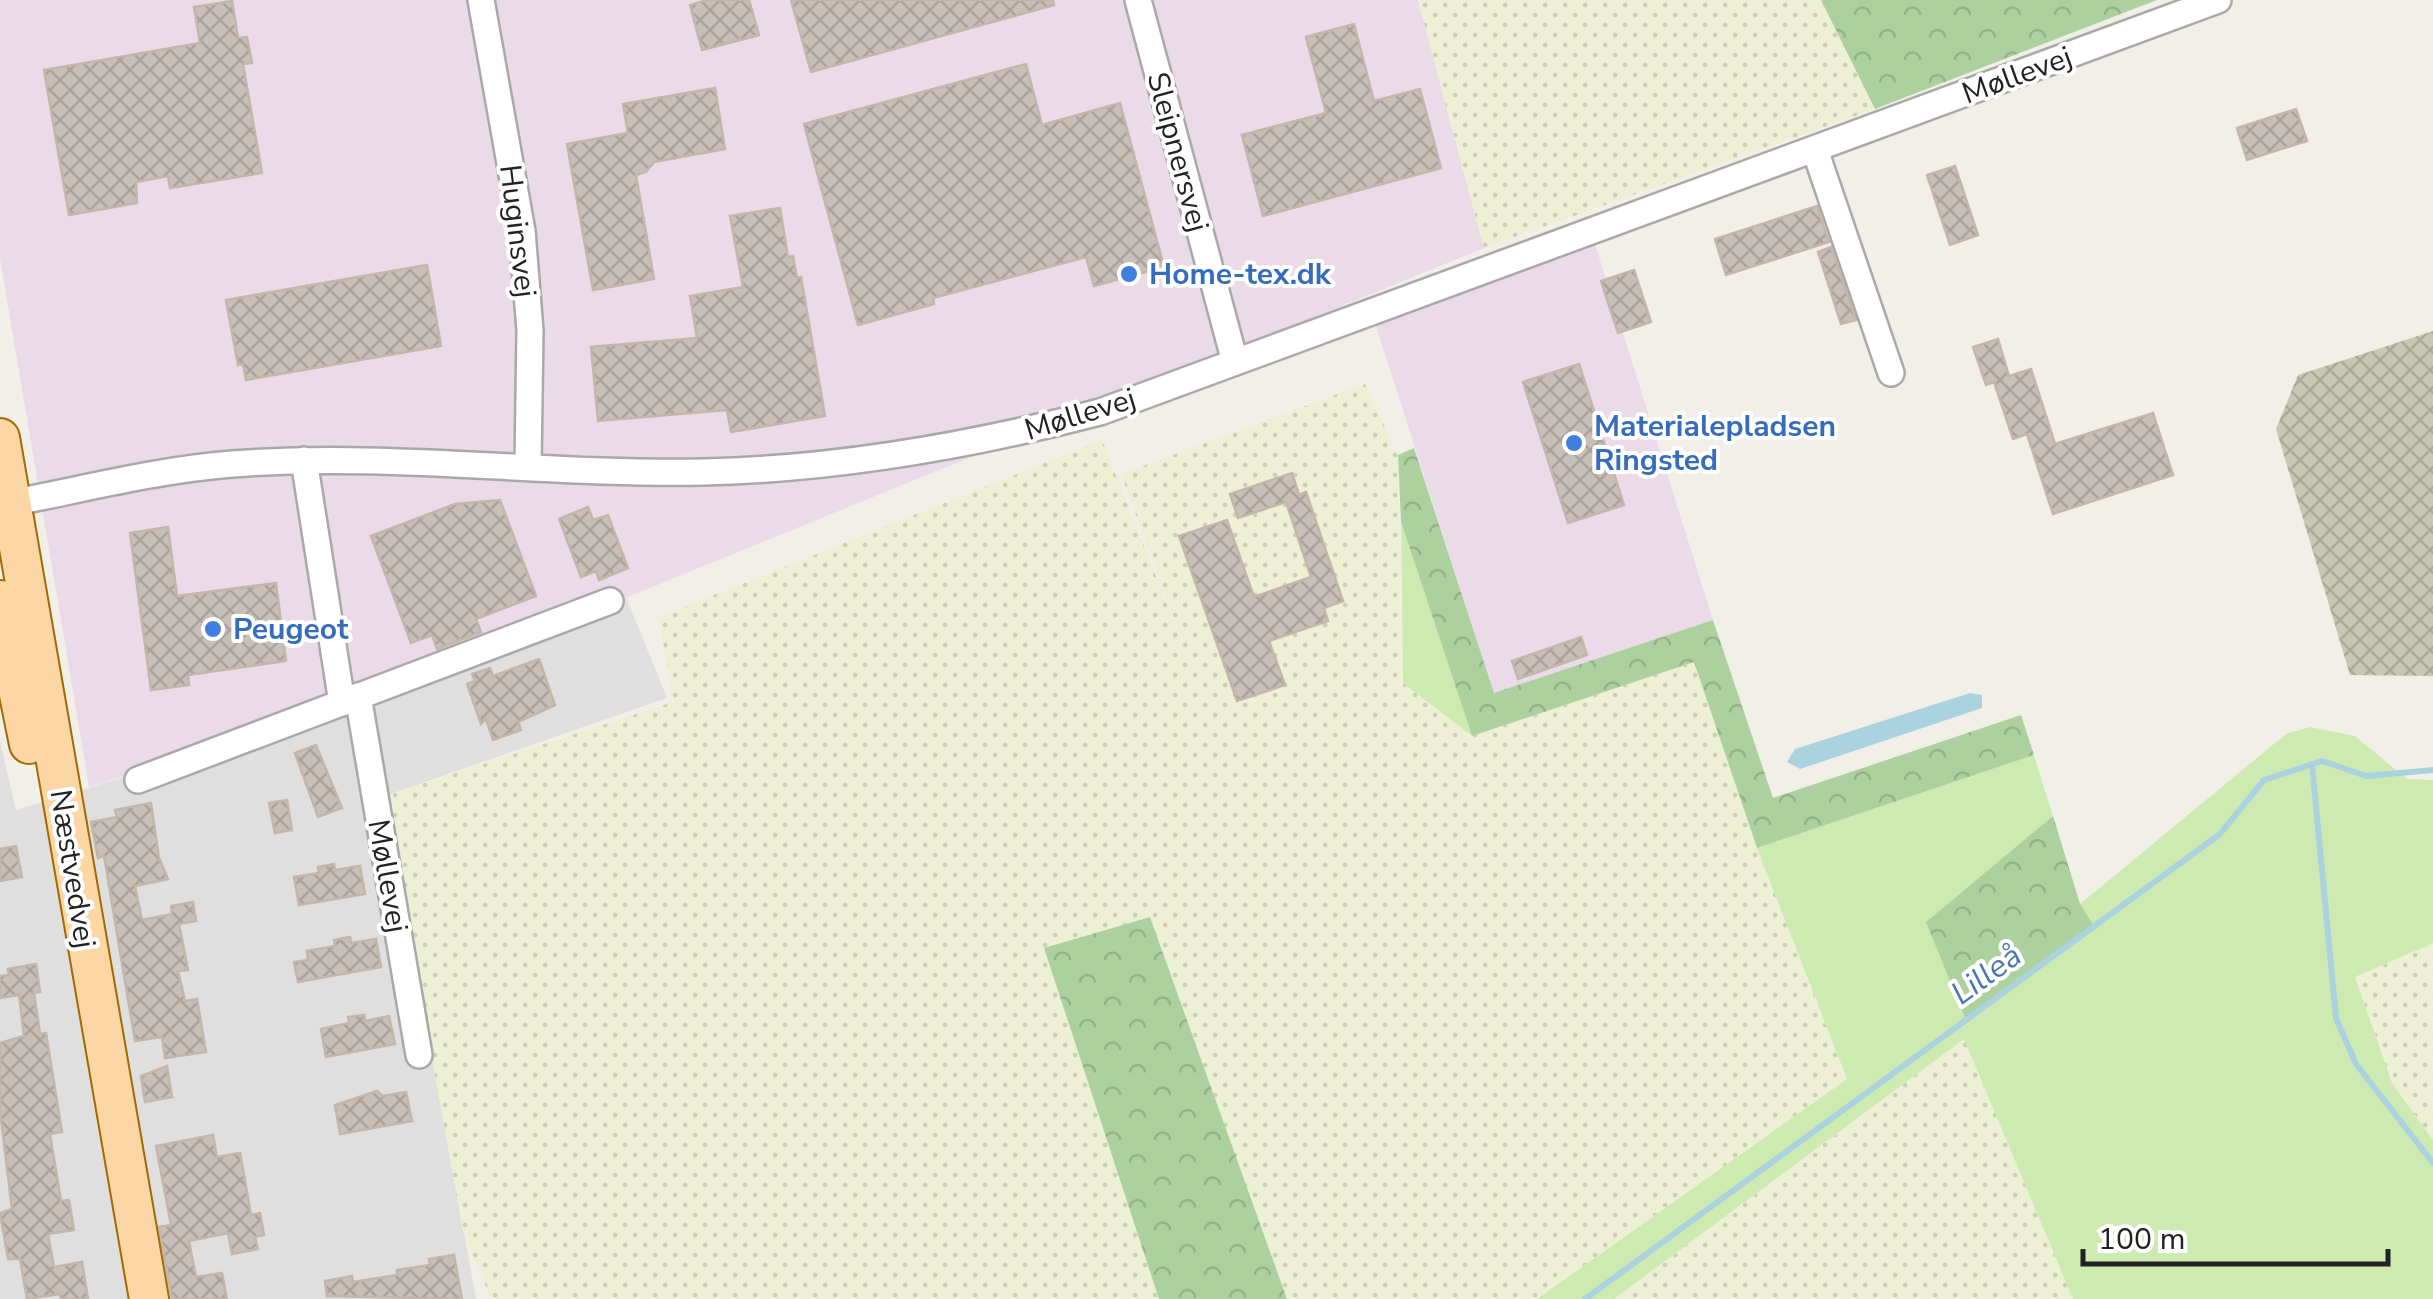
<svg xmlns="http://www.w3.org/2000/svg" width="2433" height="1299" font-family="'Nunito Sans',sans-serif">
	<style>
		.residential { fill: #e0dfdf }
		.industrial { fill: #ebdbe8 }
		.construction { fill: url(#construction-cross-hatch) }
		.farmland { fill: url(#farmland-dots) }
		.grass { fill: #cdebb0 }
		.forest { fill: url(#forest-crowns) }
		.water { fill: #aad3df }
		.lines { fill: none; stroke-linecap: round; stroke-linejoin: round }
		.stream { stroke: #aad3df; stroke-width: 6 }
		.building { fill: url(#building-cross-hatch); stroke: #c4b6ab; stroke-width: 2.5 }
		.minor-casing { stroke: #a9a9a9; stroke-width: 30 }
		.primary-casing { stroke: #a06b00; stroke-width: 42 }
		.minor { stroke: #fff; stroke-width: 25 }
		.primary { stroke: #fcd6a4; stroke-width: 38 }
		.shop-dot { fill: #3f7fe0; stroke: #fff; stroke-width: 4 }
		.labels { text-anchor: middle; stroke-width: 8; stroke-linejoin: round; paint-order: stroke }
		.street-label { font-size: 30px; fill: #222; stroke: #fff }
		.shop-label { font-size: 30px; font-weight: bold; fill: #366cbe; stroke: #fff; text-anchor: start }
		.water-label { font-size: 32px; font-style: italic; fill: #4a7aab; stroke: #fff }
	</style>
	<defs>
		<pattern id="construction-cross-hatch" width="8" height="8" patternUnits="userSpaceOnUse" patternTransform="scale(2.5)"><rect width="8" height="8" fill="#c7c7b4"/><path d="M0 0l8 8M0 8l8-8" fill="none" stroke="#abab9a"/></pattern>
		<pattern id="farmland-dots" width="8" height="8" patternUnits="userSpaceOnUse" patternTransform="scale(2.5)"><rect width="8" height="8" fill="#eef0d5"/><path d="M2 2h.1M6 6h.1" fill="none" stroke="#ccceb7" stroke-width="1.8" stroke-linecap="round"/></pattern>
		<pattern id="forest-crowns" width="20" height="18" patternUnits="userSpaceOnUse" patternTransform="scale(2.5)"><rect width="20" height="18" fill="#add19e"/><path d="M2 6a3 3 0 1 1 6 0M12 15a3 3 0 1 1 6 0" fill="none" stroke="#95b388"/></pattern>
		<pattern id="building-cross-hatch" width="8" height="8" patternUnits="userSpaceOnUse" patternTransform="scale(2.5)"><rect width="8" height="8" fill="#c7bfb8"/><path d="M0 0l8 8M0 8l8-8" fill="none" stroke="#aba49e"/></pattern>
	</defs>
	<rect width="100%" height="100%" fill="#f2efe9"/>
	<polygon class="residential" points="626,597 667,698 385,796 476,1299 0,1299 0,741 16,810 370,702"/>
	<g class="industrial">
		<polygon points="0,0 1418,0 1484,248 370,702 89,787 0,258"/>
		<polygon points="1595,244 1713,620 1494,694 1375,323"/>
	</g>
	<polygon class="construction" points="2433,331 2433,676 2350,675 2276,429 2298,375"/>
	<g class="farmland">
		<polygon points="1418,0 1821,0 1875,109 1484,248"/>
		<polygon points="1365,384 1398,455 1403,683 1472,736 1694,662 1757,848 1847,1079 1537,1299 1287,1299 1150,917 1044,948 1159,1299 491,1299 463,1231 385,796 673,702 659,617 1102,440 1187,654 1121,474"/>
		<polygon points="2433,943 2433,1140 2392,1083 2355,977"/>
		<polygon points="1964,1038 2073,1299 1614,1299 1861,1116"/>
	</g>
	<g class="grass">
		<polygon points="1401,522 1472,736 1403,683"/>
		<polygon points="2310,727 2355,736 2407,779 2433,780 2433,943 2355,977 2392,1083 2433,1140 2433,1299 2073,1299 1964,1039 1614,1299 1537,1299 1847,1079 1757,848 2034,755 2080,904 2286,734"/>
	</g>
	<g class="forest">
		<polygon points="1821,0 2157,0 1875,109"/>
		<polygon points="1414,448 1494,693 1713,620 1773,798 2021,715 2034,755 1757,848 1694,662 1472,736 1401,522 1398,455"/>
		<polygon points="2053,816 2080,904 2094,926 1966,1020 1926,922"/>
		<polygon points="1150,917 1287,1299 1159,1299 1044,948"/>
	</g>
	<polygon class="water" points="1970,693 1982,695 1982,708 1800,769 1787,762 1795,749"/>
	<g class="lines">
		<g class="stream">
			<polyline points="2312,764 2336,1018 2356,1064 2433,1163"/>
			<polyline points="1585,1299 2220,834 2264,780 2322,761 2366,776 2433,770"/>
		</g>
	</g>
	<g class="building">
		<polygon points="707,0 749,0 759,35 702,50 690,5"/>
		<polygon points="791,0 1053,0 1054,5 811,72"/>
		<polygon points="232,1 238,38 247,37 252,63 243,64 262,173 170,188 168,176 136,182 137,203 69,215 44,70 200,43 194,7"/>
		<polygon points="1354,24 1374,101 1420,89 1441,168 1263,216 1242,135 1326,113 1306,37"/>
		<polygon points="1026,64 1042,125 1120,103 1164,267 1094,286 1086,257 933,298 934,304 858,325 804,124"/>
		<polygon points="715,88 725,149 654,162 646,172 636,175 654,279 593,290 567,144 628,133 623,104"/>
		<polygon points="2296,109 2307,141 2247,160 2237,128"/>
		<polygon points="1955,166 1978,235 1950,245 1927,175"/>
		<polygon points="1817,206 1829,242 1726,275 1715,239"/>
		<polygon points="780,208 788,257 793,256 797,278 801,277 825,416 731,432 727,410 598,421 591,347 697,338 690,296 743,287 730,216"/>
		<polygon points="1831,247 1856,320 1841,324 1818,252"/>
		<polygon points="427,265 441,346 246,380 243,364 238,365 226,300"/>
		<polygon points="1634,270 1651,322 1618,333 1601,281"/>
		<polygon points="1998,339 2009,376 2031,369 2055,444 2153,413 2173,475 2053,514 2027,434 2013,439 1994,382 1986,385 1973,347"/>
		<polygon points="1579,364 1624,505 1568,523 1523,382"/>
		<polygon points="1292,473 1299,495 1306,492 1343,601 1324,608 1328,621 1269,641 1285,685 1237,701 1179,536 1227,520 1254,597 1311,577 1286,502 1238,518 1230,494"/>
		<polygon points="500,500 536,596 476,619 481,632 437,649 432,635 411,643 371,536 455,504"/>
		<polygon points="588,507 593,520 608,515 628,568 599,580 596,571 581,577 559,519"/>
		<polygon points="168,527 177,596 276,583 286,661 188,675 189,685 151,690 130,533"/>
		<polygon points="1581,637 1587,655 1518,679 1512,661"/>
		<polygon points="539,659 555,705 518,722 521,730 493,740 486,719 481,724 467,684 475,681 472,674 490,668 493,676"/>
		<polygon points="316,745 342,808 318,817 295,753"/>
		<polygon points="287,800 292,830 275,833 269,803"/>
		<polygon points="151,803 159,858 168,879 135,886 142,920 172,914 171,906 193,902 196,921 179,924 188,970 178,971 185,1001 197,999 206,1052 165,1058 162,1037 135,1041 104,856 98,858 91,822 117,817 115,810"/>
		<polygon points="16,846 22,877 0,881 0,849"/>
		<polygon points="334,864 335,870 360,866 365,894 299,905 294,877 319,873 318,867"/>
		<polygon points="350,937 351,943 376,939 381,967 298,982 294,962 308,960 307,951 335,946 334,940"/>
		<polygon points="36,964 40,992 34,993 40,1034 46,1033 62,1132 50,1134 61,1201 69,1200 74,1230 48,1234 54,1267 82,1262 88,1299 61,1299 60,1294 27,1299 20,1259 8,1259 0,1213 12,1209 0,1111 0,1043 24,1036 19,995 0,998 0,976 9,975 8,969"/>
		<polygon points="364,1015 365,1021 389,1016 395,1044 326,1057 321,1029 349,1023 348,1017"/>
		<polygon points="167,1066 172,1097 145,1102 141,1076"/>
		<polygon points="377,1091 383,1096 406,1092 412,1121 340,1134 335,1105"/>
		<polygon points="213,1135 217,1157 240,1153 251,1215 260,1213 264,1235 255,1237 258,1249 232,1254 228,1233 189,1241 196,1277 222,1273 227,1299 172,1299 159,1227 171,1225 156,1146"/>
		<polygon points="454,1255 462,1299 327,1296 325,1281 352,1276 353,1282 397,1275 397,1270 430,1265 429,1259"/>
	</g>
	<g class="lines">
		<defs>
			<g id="minor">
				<polyline points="481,0 522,231 530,330 528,465"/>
				<polyline points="1138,0 1235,362"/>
				<polyline points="1815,150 1891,373"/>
				<polyline points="304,460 342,703"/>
				<path d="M0,505c76,-14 155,-35 232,-41 157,-12 314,11 471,8 135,-3 266,-26 397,-60l1118,-412"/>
				<polyline points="358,696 419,1055"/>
				<polyline points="138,780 610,601"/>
			</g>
			<g id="primary">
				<polyline points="0,438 149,1299"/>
				<polyline points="0,600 29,744"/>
			</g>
		</defs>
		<use href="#minor" class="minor-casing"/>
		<use href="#primary" class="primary-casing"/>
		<use href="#minor" class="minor"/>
		<use href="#primary" class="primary"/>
	</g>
	<g class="shop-dot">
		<circle cx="1129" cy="274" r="10"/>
		<circle cx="1574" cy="443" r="10"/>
		<circle cx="213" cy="629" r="10"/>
	</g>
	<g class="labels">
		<g class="street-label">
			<text transform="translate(2017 75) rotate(-20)" y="10">Møllevej</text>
			<text transform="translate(1178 152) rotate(75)" y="10">Sleipnersvej</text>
			<text transform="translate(518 231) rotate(83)" y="10">Huginsvej</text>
			<text transform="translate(1080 414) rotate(-17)" y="10">Møllevej</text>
			<text transform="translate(73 869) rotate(81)" y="10">Næstvedvej</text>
			<text transform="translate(388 876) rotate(80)" y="10">Møllevej</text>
		</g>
		<g class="shop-label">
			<text x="1149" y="284">Home-tex.dk</text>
			<text x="1594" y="436">Materialepladsen<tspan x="1594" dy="34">Ringsted</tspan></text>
			<text x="233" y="639">Peugeot</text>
		</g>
		<g class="water-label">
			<text transform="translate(1986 974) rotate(-36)" y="11">Lilleå</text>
		</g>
	</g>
	<path d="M2083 1249v15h305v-15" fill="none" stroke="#222222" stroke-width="5"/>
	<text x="2098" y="1249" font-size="30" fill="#222222" stroke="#ffffff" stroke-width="8" paint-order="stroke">100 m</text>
</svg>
